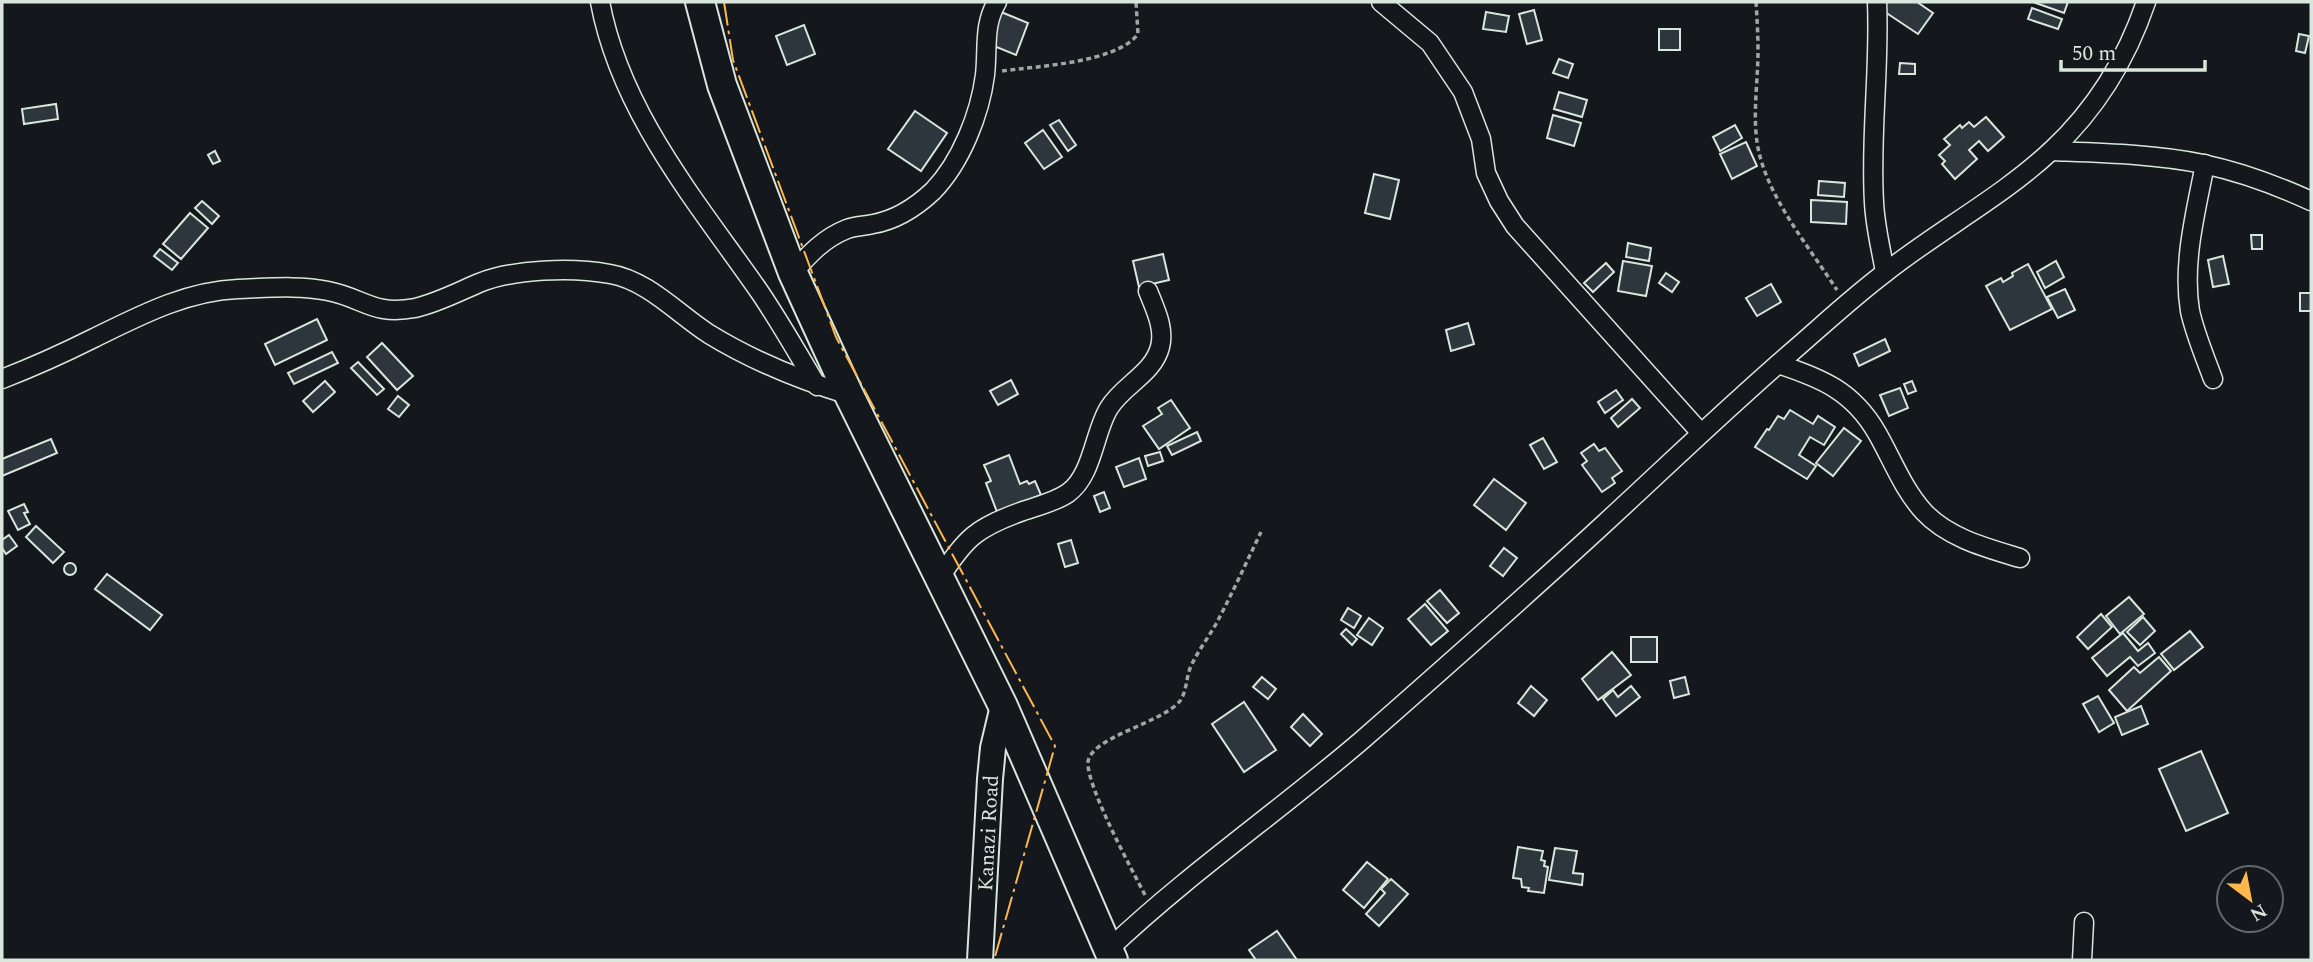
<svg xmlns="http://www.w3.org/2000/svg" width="2313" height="962" font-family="Spectral,serif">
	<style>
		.building { fill: #2c363c; stroke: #d8e6dc; stroke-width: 2 }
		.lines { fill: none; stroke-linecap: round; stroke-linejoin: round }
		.minor-casing { stroke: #d8e6dc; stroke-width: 21 }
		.secondary-casing { stroke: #d8e6dc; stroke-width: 28 }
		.trunk-casing { stroke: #d8e6dc; stroke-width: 32 }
		.path { stroke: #9da8a2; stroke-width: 3.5; stroke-dasharray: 5 3.5; stroke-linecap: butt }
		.minor { stroke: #14181c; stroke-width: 18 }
		.secondary { stroke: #14181c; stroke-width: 24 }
		.trunk { stroke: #14181c; stroke-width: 28 }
		.power { stroke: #ffb74d; stroke-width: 2; stroke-dasharray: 24 5 3.5 5; stroke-linecap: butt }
		.labels { text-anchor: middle; stroke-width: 5; stroke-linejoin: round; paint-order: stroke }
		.street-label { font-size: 21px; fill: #d8e6dc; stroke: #14181c }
	</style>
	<rect width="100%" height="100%" fill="#14181c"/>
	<g class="building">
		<polygon points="1887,2 1917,2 1933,13 1918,34 1882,10"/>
		<polygon points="2033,2 2068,2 2064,13"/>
		<polygon points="2032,8 2062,19 2058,29 2028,19"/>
		<polygon points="1534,10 1542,40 1527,44 1519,14"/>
		<polygon points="1001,12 1028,23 1016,55 989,44"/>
		<polygon points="1486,12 1509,16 1506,32 1483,29"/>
		<polygon points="804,25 815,54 787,65 776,36"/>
		<rect x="1659" y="29" width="21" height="21"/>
		<polygon points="2299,34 2309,36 2305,53 2296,51"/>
		<polygon points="1559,59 1573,64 1568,78 1553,73"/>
		<polygon points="1900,63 1915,64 1915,74 1899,74"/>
		<polygon points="1559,92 1587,100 1582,117 1554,109"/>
		<polygon points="56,104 58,119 24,124 22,109"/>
		<polygon points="915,111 947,133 921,171 888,149"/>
		<polygon points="1553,115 1581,123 1574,146 1547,138"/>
		<polygon points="1986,117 2004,137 1988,151 1979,141 1969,150 1977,159 1955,179 1942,164 1945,161 1939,155 1950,145 1944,139 1960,125 1962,128 1969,122 1974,127"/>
		<polygon points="1059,120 1076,145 1068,151 1050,125"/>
		<polygon points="1735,125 1742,138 1720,151 1713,137"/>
		<polygon points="1043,130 1062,157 1044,169 1025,143"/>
		<polygon points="1746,142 1757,166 1732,179 1720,154"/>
		<polygon points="215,151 220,161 213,164 208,155"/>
		<polygon points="1374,174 1399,180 1390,219 1365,213"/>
		<polygon points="1819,181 1845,183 1844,197 1818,195"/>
		<polygon points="1811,200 1847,202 1846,224 1811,222"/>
		<polygon points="202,201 219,216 212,224 195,208"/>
		<polygon points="190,213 208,228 181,259 163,244"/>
		<polygon points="2251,235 2262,235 2262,249 2252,249"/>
		<polygon points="1628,243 1651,248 1649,261 1626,257"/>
		<polygon points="160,249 178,263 172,270 154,256"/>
		<polygon points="1163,254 1169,280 1139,287 1133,261"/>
		<polygon points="2223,256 2229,284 2213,287 2208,260"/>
		<polygon points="1623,261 1652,266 1646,296 1618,291"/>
		<polygon points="2056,261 2064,277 2045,288 2037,272"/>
		<polygon points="1606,263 1614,272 1593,292 1584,283"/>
		<polygon points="2028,264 2052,309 2010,330 1986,286 2001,278 2003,282 2013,276 2012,273"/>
		<polygon points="1666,273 1679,282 1672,292 1659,283"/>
		<polygon points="1771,284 1781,302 1757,316 1746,298"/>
		<polygon points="2065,289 2075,310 2058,318 2047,297"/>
		<rect x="2300" y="293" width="11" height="18"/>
		<polygon points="317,319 327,340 275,365 265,344"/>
		<polygon points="1468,323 1474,344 1451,351 1446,330"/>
		<polygon points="1885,339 1890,351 1859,366 1854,354"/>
		<polygon points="382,343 413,376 397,390 367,357"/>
		<polygon points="332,352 338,363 294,384 288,373"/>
		<polygon points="358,362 384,389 377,395 351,368"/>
		<polygon points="1011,380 1018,394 998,405 990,391"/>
		<polygon points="325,381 335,392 313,412 303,401"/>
		<polygon points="1912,381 1916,391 1908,394 1904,384"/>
		<polygon points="1900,388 1908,408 1889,416 1880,395"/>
		<polygon points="1616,390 1623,400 1605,413 1598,402"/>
		<polygon points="398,396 409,405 399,417 388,409"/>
		<polygon points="1632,399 1640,408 1618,427 1611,418"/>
		<polygon points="1171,400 1190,428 1159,449 1143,426 1162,414 1158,408"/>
		<polygon points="1790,410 1813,424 1818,416 1835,427 1824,445 1810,437 1799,455 1816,466 1807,479 1755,447 1767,429 1769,430 1778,416 1784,419"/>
		<polygon points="1844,428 1861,441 1833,476 1816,463"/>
		<polygon points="1197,432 1201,441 1172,455 1167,446"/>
		<polygon points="1543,438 1557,462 1544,469 1530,445"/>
		<polygon points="51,439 57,453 2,476 2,459"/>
		<polygon points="1594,444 1599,451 1605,448 1622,471 1612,478 1615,483 1602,492 1582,465 1587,461 1581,453"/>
		<polygon points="1160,452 1163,461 1148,466 1145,456"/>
		<polygon points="1009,455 1020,484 1027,481 1029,484 1035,481 1041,495 997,512 986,483 991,481 984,465"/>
		<polygon points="1139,458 1146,479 1124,487 1116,467"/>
		<polygon points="1494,479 1526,503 1506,530 1474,505"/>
		<polygon points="1104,492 1110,508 1100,512 1094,496"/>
		<polygon points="24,504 28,512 24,513 30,524 18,530 8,511"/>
		<polygon points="36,526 64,552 53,563 26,537"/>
		<polygon points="9,535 17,546 6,554 2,548 2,540"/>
		<polygon points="1071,540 1078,563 1065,567 1058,544"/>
		<polygon points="1504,548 1517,558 1503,576 1490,566"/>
		<circle cx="70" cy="569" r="6"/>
		<polygon points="107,574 162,615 150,630 95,589"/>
		<polygon points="1440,590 1459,613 1447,623 1427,601"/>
		<polygon points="2129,597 2144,614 2120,634 2106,616"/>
		<polygon points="1425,604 1448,631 1431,645 1408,619"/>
		<polygon points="1348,608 1361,616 1354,628 1341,620"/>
		<polygon points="2101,614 2112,627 2088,649 2077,637"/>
		<polygon points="2143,617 2155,631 2140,645 2127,632"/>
		<polygon points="1369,618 1383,628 1372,645 1357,635"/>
		<polygon points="1346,629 1357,639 1352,645 1341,634"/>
		<polygon points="2190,631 2203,647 2174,670 2161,654"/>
		<polygon points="2123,633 2138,651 2148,643 2155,653 2138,666 2130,657 2107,676 2092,658"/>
		<rect x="1631" y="637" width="26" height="25"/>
		<polygon points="1612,652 1631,675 1598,700 1582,679"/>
		<polygon points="2159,657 2171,671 2127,711 2109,690 2134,667 2140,673"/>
		<polygon points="1262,677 1276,689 1268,699 1253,687"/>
		<polygon points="1685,677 1689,694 1674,698 1670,681"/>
		<polygon points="1531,686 1547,700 1534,716 1518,703"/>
		<polygon points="1631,686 1640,697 1616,716 1603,699 1613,690 1618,697"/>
		<polygon points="2098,696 2114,723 2099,732 2083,704"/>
		<polygon points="1244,702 1276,750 1244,772 1212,724"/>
		<polygon points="2141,706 2148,724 2122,735 2115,717"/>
		<polygon points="1303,714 1322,734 1310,746 1291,727"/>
		<polygon points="2201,751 2228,813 2186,831 2159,769"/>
		<polygon points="1518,847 1543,851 1541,860 1545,861 1544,866 1548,867 1544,893 1528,891 1529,888 1522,887 1521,879 1513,878"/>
		<polygon points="1555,848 1577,851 1573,873 1583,874 1582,885 1549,880"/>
		<polygon points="1367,862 1388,879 1364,908 1343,890"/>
		<polygon points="1391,879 1408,894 1379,926 1366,914 1385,893 1381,889"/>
		<polygon points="1277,931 1297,960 1256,960 1249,950"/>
	</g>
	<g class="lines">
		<defs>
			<g id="minor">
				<path d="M600,2c21,112 98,201 161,292 20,30 38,61 56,92"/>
				<polyline points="1381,2 1430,43 1463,92 1481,139 1486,173 1499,201 1515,226 1700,432"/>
				<path d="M1877,2c3,67 -7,133 -3,200 1,24 7,47 11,70"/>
				<path d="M2051,151c51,2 102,3 152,13 38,8 73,21 108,37"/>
				<path d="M2205,164c-9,47 -23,99 -15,147 5,23 15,46 23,68"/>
				<path d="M793,273c15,-18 31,-35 54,-44 8,-3 17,-3 26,-5 23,-4 43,-17 60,-33 28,-29 47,-77 52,-116 3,-26 -2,-50 12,-73"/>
				<path d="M1778,364c43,14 75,27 99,69 15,26 26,56 47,79 24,26 63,36 96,46"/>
				<path d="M2,379c31,-12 62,-26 92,-41 45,-22 92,-47 144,-49 30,-1 61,-4 90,2 36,7 45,25 87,17 22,-5 43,-16 64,-25 35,-14 93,-16 131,-9 37,6 68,40 99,60 44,27 91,46 140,61"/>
				<path d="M939,579c26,-41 38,-52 84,-68 15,-5 32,-9 45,-18 25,-18 26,-61 41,-85 14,-23 44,-34 51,-61 5,-19 -5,-38 -12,-56"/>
				<path d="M1109,949c79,-75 169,-137 252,-208 82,-72 164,-144 244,-218 63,-58 124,-117 189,-173 30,-26 60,-54 92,-78 53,-42 116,-75 166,-122 44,-41 75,-92 94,-148"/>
				<polyline points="2082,960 2084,922"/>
			</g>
			<polyline id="secondary" points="980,960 990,779 993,748 1003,706"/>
			<polyline id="trunk" points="700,2 722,85 793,273 849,395 1003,706 1113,960"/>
		</defs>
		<use href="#minor" class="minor-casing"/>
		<use href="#secondary" class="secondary-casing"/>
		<use href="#trunk" class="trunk-casing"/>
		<g class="path">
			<path d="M1756,2c1,16 2,32 2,49 0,32 -6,65 0,97 10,50 51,99 79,142"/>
			<path d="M1002,71c36,-5 114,-8 136,-37l-2,-32"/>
			<path d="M1145,895c-13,-25 -59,-110 -57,-133 3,-25 74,-39 92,-61 7,-10 6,-24 11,-35 7,-15 17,-28 25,-42 16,-30 30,-61 45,-92"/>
		</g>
		<use href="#minor" class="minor"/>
		<use href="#secondary" class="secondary"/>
		<use href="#trunk" class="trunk"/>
		<polyline class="power" points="724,2 733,60 836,337 1055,746 994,960"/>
	</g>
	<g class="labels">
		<g class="street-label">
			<text transform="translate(988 833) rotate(-87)" y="7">Kanazi Road</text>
		</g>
	</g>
	<rect width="2313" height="962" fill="none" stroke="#d8e6dc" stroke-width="7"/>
	<g transform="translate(2250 899) rotate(148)"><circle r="33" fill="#14181c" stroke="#626a69" stroke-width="2"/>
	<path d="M0-5L12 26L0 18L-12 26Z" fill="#ffb74d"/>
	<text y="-10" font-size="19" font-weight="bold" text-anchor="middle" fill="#d8e6dc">N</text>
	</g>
	<path d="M2061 60v10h144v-10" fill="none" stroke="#d8e6dc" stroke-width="3.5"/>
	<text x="2072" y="60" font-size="21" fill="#d8e6dc" stroke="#14181c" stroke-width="5" paint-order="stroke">50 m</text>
</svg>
